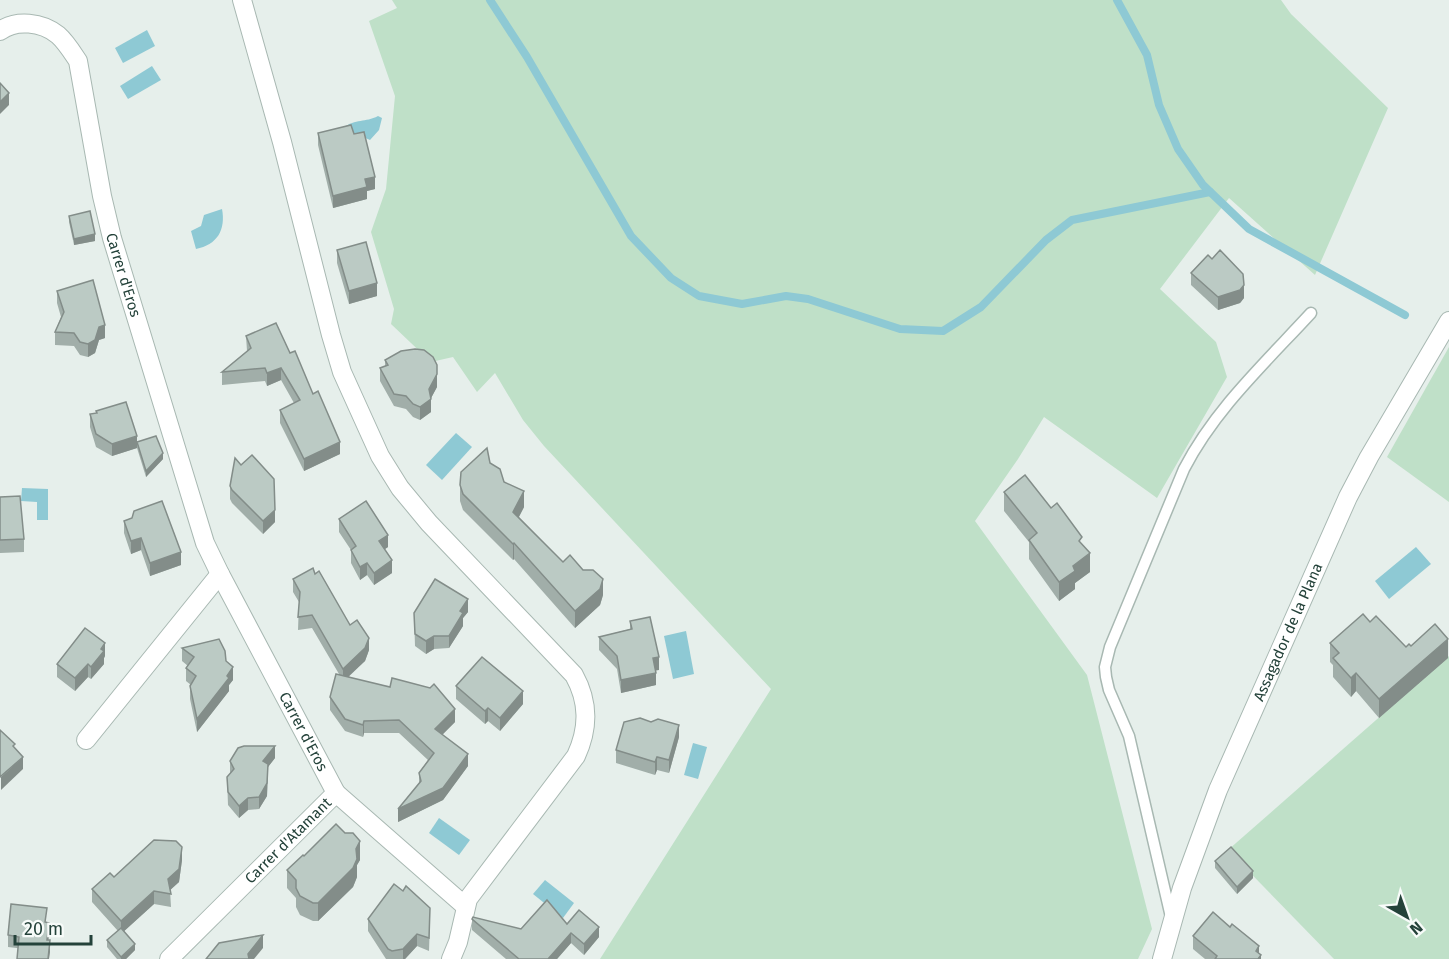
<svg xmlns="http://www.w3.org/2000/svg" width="1449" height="959" font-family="'Fira Sans',sans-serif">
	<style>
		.green { fill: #bfe0c8 }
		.water { fill: #8ec9d4 }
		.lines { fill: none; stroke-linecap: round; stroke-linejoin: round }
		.stream { stroke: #8ec9d4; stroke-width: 8 }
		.lane-casing { stroke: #a8b8b2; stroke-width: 13 }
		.street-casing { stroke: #a8b8b2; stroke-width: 20 }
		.lane { stroke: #fff; stroke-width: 10 }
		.street { stroke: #fff; stroke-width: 18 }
		.wall { fill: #a1aea9 }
		.shaded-wall { fill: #838d89 }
		.building { fill: #bbcac4; stroke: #838d89; stroke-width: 1.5 }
		.labels { text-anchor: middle; stroke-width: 5; stroke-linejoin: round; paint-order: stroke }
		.street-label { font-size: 15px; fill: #24423a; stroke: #f7fbf9 }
	</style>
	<rect width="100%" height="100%" fill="#e6efeb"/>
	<g class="green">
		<polygon points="392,0 1281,0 1291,14 1388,108 1315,275 1229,198 1160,289 1216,342 1227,377 1157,498 1044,417 1018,459 975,521 1087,675 1152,929 1138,959 600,959 771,689 544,446 523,420 495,373 477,392 453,357 431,362 391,324 394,309 371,232 386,189 395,96 369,21 397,8"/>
		<polygon points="1449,347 1449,502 1387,457"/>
		<polygon points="1449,656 1449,959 1334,959 1228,850"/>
	</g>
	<g class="water">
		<polygon points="147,30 155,46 123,63 115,48"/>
		<polygon points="152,66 161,80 128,99 120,86"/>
		<path d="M378,116l4,2 -3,12 -9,10 -27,-12c13,-10 22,-5 35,-12z"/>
		<path d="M222,209c4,21 -5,36 -26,40l-5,-18 10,-5 3,-11z"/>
		<polygon points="456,433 472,447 442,480 426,465"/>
		<polygon points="22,488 48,489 48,520 37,520 37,502 21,501"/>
		<polygon points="1416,547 1431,564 1389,599 1375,581"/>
		<polygon points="686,631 694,674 673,679 664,636"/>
		<polygon points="693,743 707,747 698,779 684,775"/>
		<polygon points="439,818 470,840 459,855 429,833"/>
		<polygon points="545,880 574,903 563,918 533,894"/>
	</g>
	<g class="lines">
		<g class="stream">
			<polyline points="490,0 527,57 631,236 671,278 699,296 742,304 786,296 808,299 900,329 943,331 981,307 1046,240 1072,220 1210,192"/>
			<polyline points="1117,0 1147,55 1159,105 1178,149 1203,185 1249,229 1405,315"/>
		</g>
		<defs>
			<path id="lane" d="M1171,917l-42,-181 -20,-46 -3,-13 -1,-10 5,-20 74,-178c31,-60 81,-106 127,-156"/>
			<g id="street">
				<path d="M242,0l40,142 49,193 11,37 38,84 20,32 29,35 145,152c15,27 15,53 2,81l-108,143 -10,43 -7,17"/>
				<path id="s1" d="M0,31c16,-12 42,-9 58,4 8,7 14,17 20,26l24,135 10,42 93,305 15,31 116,219"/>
				<polyline points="86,740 220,574"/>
				<path id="s2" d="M169,959l167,-166 129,113"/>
				<path id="s3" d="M1162,959l20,-71 36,-98 130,-293 21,-40 80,-136"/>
			</g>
		</defs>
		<use href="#lane" class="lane-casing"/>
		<use href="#street" class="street-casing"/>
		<use href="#lane" class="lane"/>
		<use href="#street" class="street"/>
	</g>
	<g class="wall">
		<polygon points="318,133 354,134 375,189 367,191 367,199 333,208 318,145"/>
		<polygon points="69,216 95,241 74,245 69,222"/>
		<polygon points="337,250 377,296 349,304 337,263"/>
		<polygon points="1191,273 1244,298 1240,303 1218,310 1191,285"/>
		<polygon points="57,291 105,338 99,340 95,353 88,357 80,355 74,346 55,345 55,332 61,317 57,303"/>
		<polygon points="246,336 290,353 340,454 304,471 280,423 280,410 294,403 281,380 267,386 265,381 222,385 222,372 247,351"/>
		<polygon points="385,360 437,387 431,398 431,412 420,420 413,417 406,409 394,406 380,381 380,368 385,366"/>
		<polygon points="90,414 137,442 163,459 146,477 137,448 112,456 96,447 90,427"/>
		<polygon points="490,463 524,507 519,517 563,562 603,595 600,605 575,628 514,559 513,560 463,510 460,501 460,485"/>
		<polygon points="230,486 275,522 263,534 232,503 230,499"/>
		<polygon points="1004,492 1051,508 1082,545 1090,572 1075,583 1075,589 1059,601 1029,559 1029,542 1004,511"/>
		<polygon points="0,497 24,539 24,552 0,553"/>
		<polygon points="132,518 181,565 150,576 141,550 131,554 124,533 124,521"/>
		<polygon points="339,519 388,547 385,549 392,573 374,585 367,575 360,580 351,563 351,550 339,532"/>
		<polygon points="315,574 350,625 369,650 365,661 348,676 455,722 442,735 468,766 443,800 398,822 419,784 419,773 428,760 399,733 364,733 363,737 345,731 330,710 330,697 339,674 312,628 298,630 299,602 293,592 293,579"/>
		<polygon points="468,612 463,618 463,626 449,648 434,649 426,654 415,646 414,613"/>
		<polygon points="630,621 659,670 655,670 656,685 621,693 617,669 599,650 599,637 630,629"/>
		<polygon points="1370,622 1406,647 1411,646 1448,658 1379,718 1356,691 1351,697 1333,677 1333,665 1330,662 1330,643"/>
		<polygon points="182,648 226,661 233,680 229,685 229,691 197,732 190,699 190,686 191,685 186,681 186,668 188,666 182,661"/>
		<polygon points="105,656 104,658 104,664 91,679 88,677 75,691 57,677 57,664"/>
		<polygon points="456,686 523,704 500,731 488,721 485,724 456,699"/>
		<polygon points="679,737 669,773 657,770 655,775 616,763 616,750"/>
		<polygon points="275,758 268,767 267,796 259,809 248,810 239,818 228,805 227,777 230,774 230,761"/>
		<polygon points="304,856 360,860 357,865 357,877 353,887 318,921 313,921 300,915 296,907 296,898 287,888 287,870"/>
		<polygon points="182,860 179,882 170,890 171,907 154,904 124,931 135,950 126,959 117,959 107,947 107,940 118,931 92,902 92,889 114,877"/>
		<polygon points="1215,861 1253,878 1237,894 1215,868"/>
		<polygon points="368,919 430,921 429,951 417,946 405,959 386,959 368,931"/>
		<polygon points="472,919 521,929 567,924 599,937 584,955 571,943 557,959 506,959 472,930"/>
		<polygon points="46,922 49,935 48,940 50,952 8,947 8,935"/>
		<polygon points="1193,936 1259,954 1261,959 1205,959 1193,949"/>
	</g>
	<g class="shaded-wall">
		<polygon points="9,93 9,105 0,114 0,102"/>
		<polygon points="375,177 375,189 367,191 367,199 333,208 333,196 365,179"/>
		<polygon points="95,234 95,241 74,245 74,239"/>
		<polygon points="377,283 377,296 349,304 349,291"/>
		<polygon points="1244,285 1244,298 1240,303 1218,310 1218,297"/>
		<polygon points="105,325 105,338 99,340 95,353 88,357 88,344 99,327"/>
		<polygon points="281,368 281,380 267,386 267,373"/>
		<polygon points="437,374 437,387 430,400 431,399 431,412 420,420 420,407"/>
		<polygon points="137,436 137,448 112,456 112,444"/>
		<polygon points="340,442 340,454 304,471 304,459"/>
		<polygon points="163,453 163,459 146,477 146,471"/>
		<polygon points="524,491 524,507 513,528 513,512"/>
		<polygon points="275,510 275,522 263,534 263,521"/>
		<polygon points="388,535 388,547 379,553 379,541"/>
		<polygon points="141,538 141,550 131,554 131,541"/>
		<polygon points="514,543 514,559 513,560 513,544"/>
		<polygon points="181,552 181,565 150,576 150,563"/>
		<polygon points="1090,553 1090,572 1075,583 1075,589 1059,601 1059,582 1073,566"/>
		<polygon points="392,560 392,573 374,585 374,573"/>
		<polygon points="367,563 367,575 360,580 360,567"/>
		<polygon points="603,579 603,595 600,605 575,628 575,611"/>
		<polygon points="468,599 468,612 463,618 463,626 449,648 449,636 460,611"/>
		<polygon points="434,636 434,649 426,654 426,641"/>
		<polygon points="369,638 369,650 365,661 343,682 343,669"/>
		<polygon points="1448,639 1448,658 1379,718 1379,699"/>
		<polygon points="105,643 105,656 104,658 104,664 91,679 91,667"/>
		<polygon points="659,657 659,670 653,671 653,658"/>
		<polygon points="88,664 88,677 75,691 75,678"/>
		<polygon points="233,667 233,680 229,685 229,691 197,732 197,719"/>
		<polygon points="656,673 656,685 621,693 621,680"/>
		<polygon points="1356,673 1356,691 1351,697 1351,678"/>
		<polygon points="523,691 523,704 500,731 500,718"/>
		<polygon points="488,708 488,721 485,724 485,711"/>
		<polygon points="455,709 455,722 435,742 435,729"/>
		<polygon points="364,721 364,733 363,737 363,725"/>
		<polygon points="679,725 679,737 669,773 669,760"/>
		<polygon points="275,746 275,758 268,767 267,796 259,809 259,797 263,761"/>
		<polygon points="468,754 468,766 443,800 398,822 398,809"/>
		<polygon points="23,757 23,769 1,790 1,777"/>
		<polygon points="657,757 657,770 655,775 655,762"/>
		<polygon points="248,798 248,810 239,818 239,806"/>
		<polygon points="360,841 360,860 357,865 357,877 353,887 318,921 318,903 356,849"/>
		<polygon points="182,847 182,860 179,882 168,892 168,879"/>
		<polygon points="1253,871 1253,878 1237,894 1237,887"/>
		<polygon points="154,891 154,904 121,934 121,921"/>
		<polygon points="49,923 49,935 47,952 47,940"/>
		<polygon points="599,927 599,937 584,955 584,944"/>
		<polygon points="571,933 571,943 557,959 548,959"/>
		<polygon points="417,934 417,946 405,959 403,959 403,949"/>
		<polygon points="263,935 263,948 254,959 248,959 248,954"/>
		<polygon points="50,940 50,952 49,959 48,959"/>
		<polygon points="135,944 135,950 126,959 121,959 121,957"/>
		<polygon points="1259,946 1259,957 1261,955 1261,959 1256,959 1256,951"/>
	</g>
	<g class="building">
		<polygon points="0,83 9,93 0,102"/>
		<polygon points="351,125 354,134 364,132 375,177 365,179 367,187 333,196 318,133"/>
		<polygon points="90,211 95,234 74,239 69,216"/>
		<polygon points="366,242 377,283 349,291 337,250"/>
		<polygon points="1220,250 1243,274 1244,285 1240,290 1218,297 1191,273 1208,255 1212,259"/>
		<polygon points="93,280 105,325 99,327 95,340 88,344 80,342 74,333 55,332 64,312 57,291"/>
		<polygon points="276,323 290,353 295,351 313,394 318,391 340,442 304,459 280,410 300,400 281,368 267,373 265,368 222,372 251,348 246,336"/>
		<polygon points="415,349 424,350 433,357 437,365 437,374 429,389 431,399 420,407 413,404 406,396 394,394 380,368 388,365 385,360 401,351"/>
		<polygon points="126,402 137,436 112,444 96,434 90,414 97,413 96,411"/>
		<polygon points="156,436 163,453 146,471 137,442"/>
		<polygon points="487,448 490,463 500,469 504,482 524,491 513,512 563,562 570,555 583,570 593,570 603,579 600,589 575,611 514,543 513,544 463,494 460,485 461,472"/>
		<polygon points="252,455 274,479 275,510 263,521 232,490 230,486 235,458 241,465"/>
		<polygon points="1025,475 1051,508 1057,503 1082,537 1079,541 1090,553 1073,566 1075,571 1059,582 1029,540 1037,533 1004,492"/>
		<polygon points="20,496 24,539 0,540 0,497"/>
		<polygon points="162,501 181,552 150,563 141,538 131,541 124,521 132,518 134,511"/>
		<polygon points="366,501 388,535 379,541 392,560 374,573 367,563 360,567 351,550 356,546 339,519"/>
		<polygon points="313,568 315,574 319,571 350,625 357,620 369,638 365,648 343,669 312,615 298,617 300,592 293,579"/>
		<polygon points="435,579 468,599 460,611 463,613 449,636 434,636 426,641 415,634 414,613"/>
		<polygon points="1363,614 1370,622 1376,616 1406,647 1409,644 1411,646 1435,624 1448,639 1379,699 1356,673 1351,678 1333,658 1339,653 1330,643"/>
		<polygon points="650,617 659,657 653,658 656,673 621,680 617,656 599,637 632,629 630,621"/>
		<polygon points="85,628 105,643 101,649 104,651 91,667 88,664 75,678 57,664"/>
		<polygon points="219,639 225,651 226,661 233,667 227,676 229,678 197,719 190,686 196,676 186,668 194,657 182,648"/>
		<polygon points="482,657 523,691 500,718 488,708 485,711 456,686"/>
		<polygon points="336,674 390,687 392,678 430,688 434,684 455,709 435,729 468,754 443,788 398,809 421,781 419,773 434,753 399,720 364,721 363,725 345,719 330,697"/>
		<polygon points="640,718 651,722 658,719 679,725 669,760 657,757 655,762 616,750 624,722"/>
		<polygon points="0,730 15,744 13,746 23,757 0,777"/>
		<polygon points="244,746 275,746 263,761 268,764 267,783 259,797 248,798 239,806 228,792 227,777 234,769 230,761 238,748"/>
		<polygon points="336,824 345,833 353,833 360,841 356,849 357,859 353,868 318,903 313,903 300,896 296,888 296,880 287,870 303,855 304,856"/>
		<polygon points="154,840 176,841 182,847 179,869 168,879 171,894 154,891 121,921 92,889 110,873 114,877"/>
		<polygon points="1231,847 1253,871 1237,887 1215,861"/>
		<polygon points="394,884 403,891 406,886 430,908 429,938 417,934 403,949 392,951 388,949 368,919"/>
		<polygon points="547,900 567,924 579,910 599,927 584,944 571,933 548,959 519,959 472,919 473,917 521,929"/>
		<polygon points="11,904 47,908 45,922 49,923 47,940 50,940 48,959 17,959 19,937 8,935"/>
		<polygon points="1213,912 1230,927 1232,924 1259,946 1256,951 1261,955 1258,959 1215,959 1217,956 1193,936"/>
		<polygon points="121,928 135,944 121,957 107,940"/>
		<polygon points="263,935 248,954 249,959 206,959 219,943"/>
	</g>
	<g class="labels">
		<g class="street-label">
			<text dy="5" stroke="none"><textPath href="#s1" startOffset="314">Carrer d'Eros</textPath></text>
			<text dy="5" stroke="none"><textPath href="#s3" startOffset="351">Assagador de la Plana</textPath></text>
			<text dy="5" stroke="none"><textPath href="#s1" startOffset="807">Carrer d'Eros</textPath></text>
			<text dy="5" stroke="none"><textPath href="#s2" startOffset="168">Carrer d'Atamant</textPath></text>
		</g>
	</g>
	<g transform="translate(1407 917) rotate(140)" stroke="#f7fbf9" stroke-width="4.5" paint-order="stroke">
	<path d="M0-4.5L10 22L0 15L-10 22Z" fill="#24423a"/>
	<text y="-9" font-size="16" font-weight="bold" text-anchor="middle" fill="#24423a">N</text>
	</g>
	<path d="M15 935v9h76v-9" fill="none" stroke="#24423a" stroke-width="3"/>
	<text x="24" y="935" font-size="18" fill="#24423a" stroke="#f7fbf9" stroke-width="4.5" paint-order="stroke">20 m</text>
</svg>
